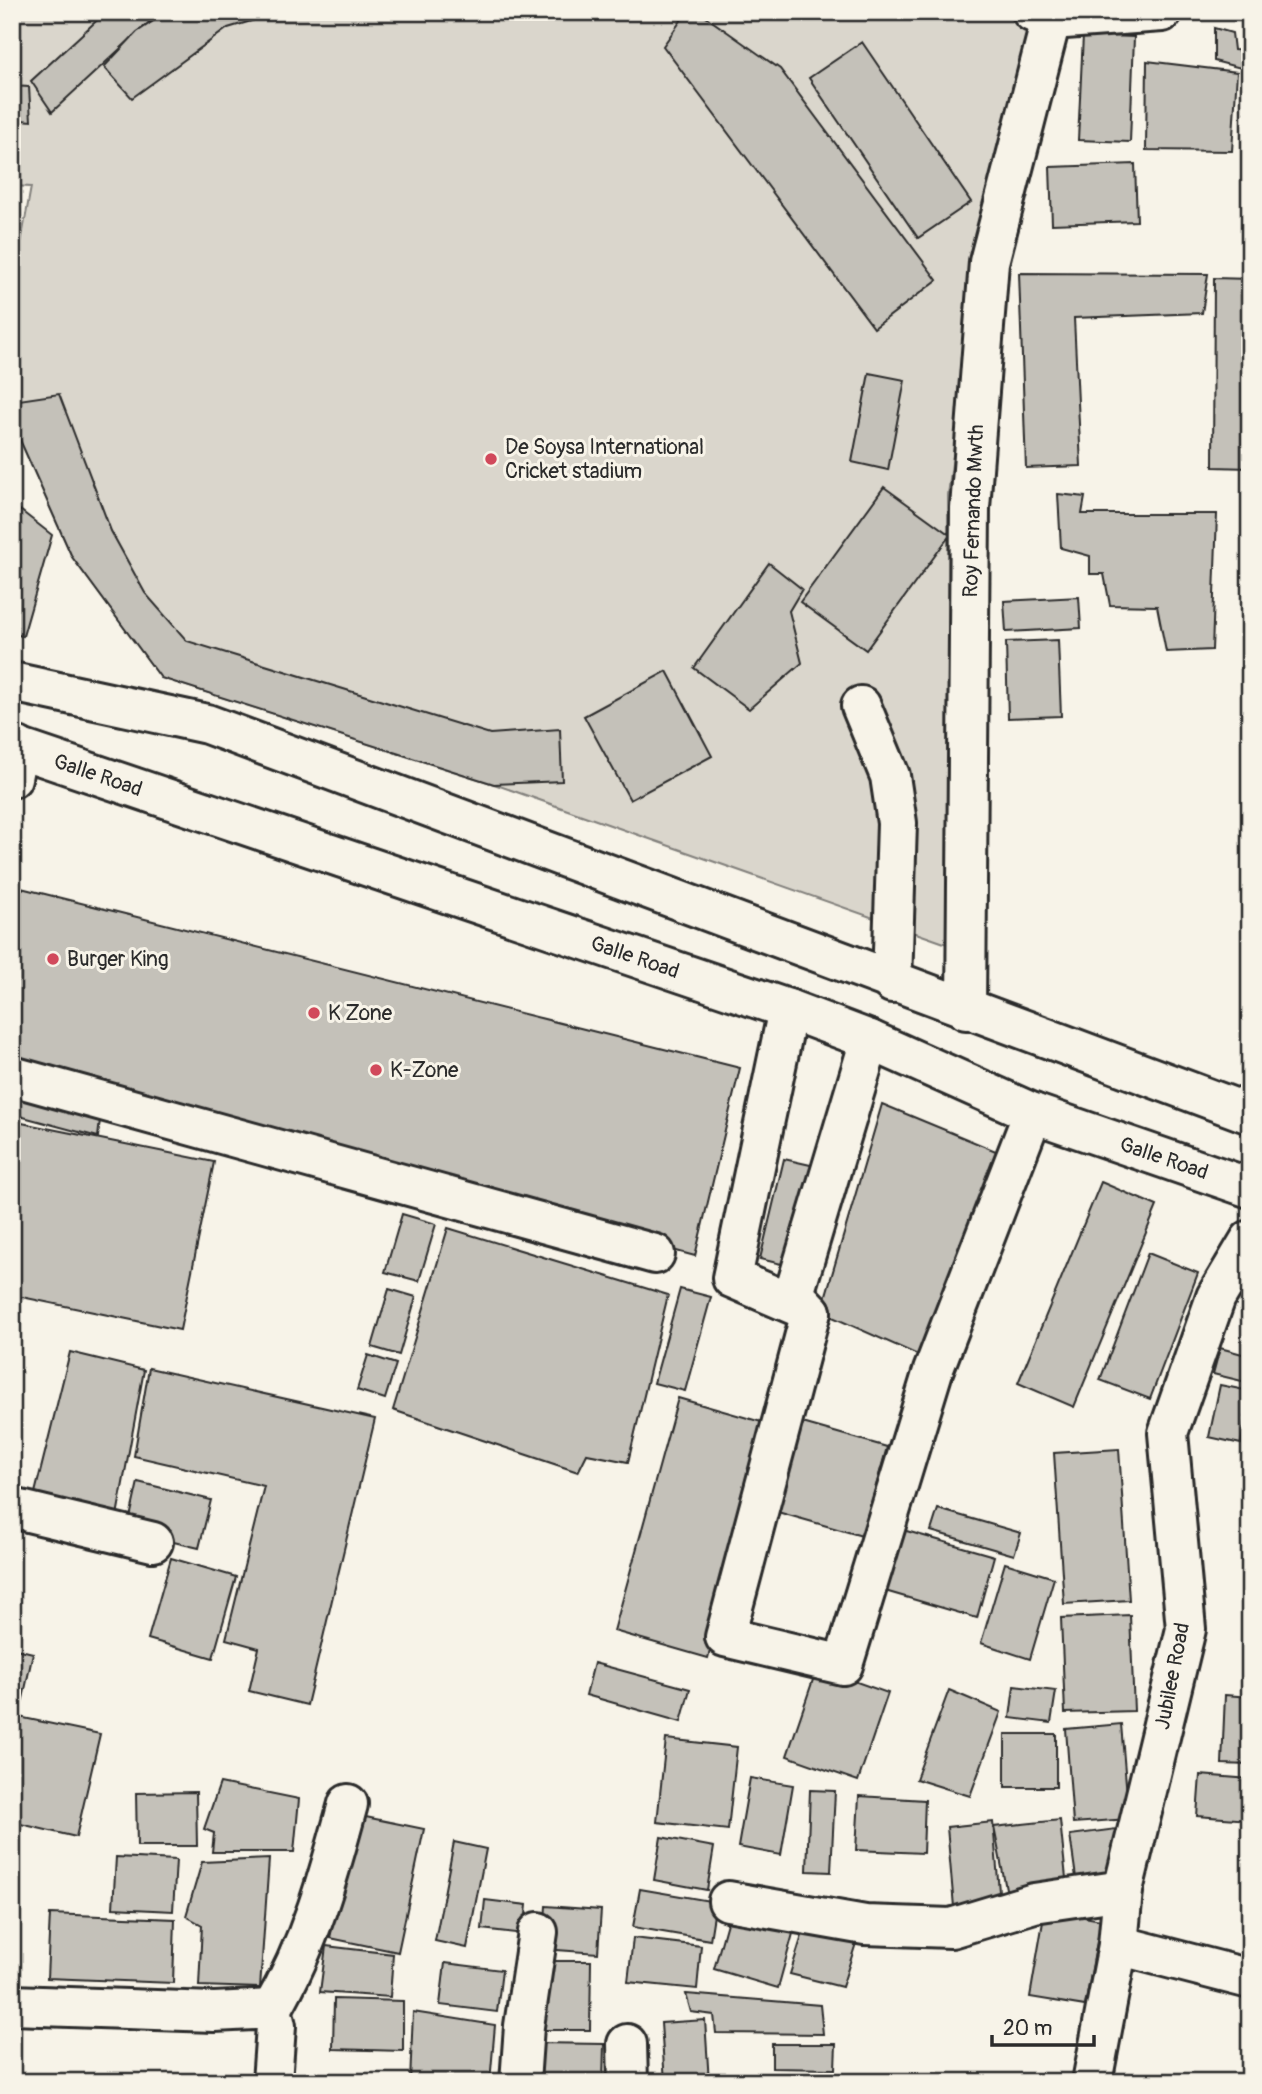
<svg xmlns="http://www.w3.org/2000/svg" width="1262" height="2094" font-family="Pangolin,sans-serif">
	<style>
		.green { fill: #dad6cc; stroke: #82807c; stroke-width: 2 }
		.building { fill: #c4c1b9; stroke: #2b2b2b; stroke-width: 2 }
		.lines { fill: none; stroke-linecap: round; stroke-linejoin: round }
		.minor-casing { stroke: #2b2b2b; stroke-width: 44 }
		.highway-casing { stroke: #2b2b2b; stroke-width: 44 }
		.minor { stroke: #f7f3e8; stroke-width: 38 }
		.highway { stroke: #f7f3e8; stroke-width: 38 }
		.poi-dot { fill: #d1495b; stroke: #f7f3e8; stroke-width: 2.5 }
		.labels { text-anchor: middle; stroke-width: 6; stroke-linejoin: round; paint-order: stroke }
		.poi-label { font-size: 21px; fill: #2b2b2b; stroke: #f7f3e8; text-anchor: start }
		.street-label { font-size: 21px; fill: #2b2b2b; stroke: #f7f3e8 }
	</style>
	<rect width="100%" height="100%" fill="#f7f3e8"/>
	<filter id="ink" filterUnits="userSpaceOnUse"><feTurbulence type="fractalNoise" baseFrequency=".0143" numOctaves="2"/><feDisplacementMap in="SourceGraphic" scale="14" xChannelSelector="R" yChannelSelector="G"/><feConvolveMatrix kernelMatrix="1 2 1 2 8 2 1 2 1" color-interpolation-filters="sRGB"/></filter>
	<g filter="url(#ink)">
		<polygon class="green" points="12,12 1004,12 1038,24 979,254 948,495 950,945 494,784 161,678 72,557 12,422 12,293 31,187 12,186"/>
		<g class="building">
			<polygon points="106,12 160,12 52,112 31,81"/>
			<polygon points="167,12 281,12 228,28 132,98 104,67 137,32"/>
			<polygon points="687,12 699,12 780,69 937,280 874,328 663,46"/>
			<polygon points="1214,28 1232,33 1234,50 1250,51 1250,112 1246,112 1245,69 1214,61"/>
			<polygon points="1083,35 1134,37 1130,142 1078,140"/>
			<polygon points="862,42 971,202 918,238 809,78"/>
			<polygon points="1147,61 1237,72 1232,151 1146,150"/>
			<polygon points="12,86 29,87 31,121 12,119"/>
			<polygon points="1135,164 1137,221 1052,224 1050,167"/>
			<polygon points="1019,273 1208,274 1202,313 1074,318 1081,466 1026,468"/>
			<polygon points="1214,278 1250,279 1250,468 1213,467"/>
			<polygon points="869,373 905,380 888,470 852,462"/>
			<polygon points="59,394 111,531 145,593 187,641 490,734 560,729 562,781 494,784 161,678 72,557 12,422 12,401"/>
			<polygon points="884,487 950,535 866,650 800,602"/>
			<polygon points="1058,494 1085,497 1082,514 1217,514 1212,650 1166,652 1157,606 1110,605 1104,574 1090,574 1090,556 1061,548"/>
			<polygon points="20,510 52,535 23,636 12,634 12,526"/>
			<polygon points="769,563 802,589 789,611 802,663 749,709 694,668"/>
			<polygon points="1079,597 1081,628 1006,632 1004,601"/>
			<polygon points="1058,640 1061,716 1008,718 1006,642"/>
			<polygon points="667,671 712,756 630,800 584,716"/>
			<polygon points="13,886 740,1068 695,1256 12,1072"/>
			<polygon points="12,1080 102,1103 98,1137 12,1114"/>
			<polygon points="882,1104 1008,1156 920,1356 821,1312"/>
			<polygon points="12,1121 214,1162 180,1330 12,1295"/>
			<polygon points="784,1159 815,1166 790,1266 760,1259"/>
			<polygon points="1101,1182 1157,1206 1074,1407 1018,1383"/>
			<polygon points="402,1214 436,1224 419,1281 385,1272"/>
			<polygon points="448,1228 668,1295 628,1462 587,1454 578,1472 393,1410"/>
			<polygon points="1148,1253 1198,1273 1150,1399 1100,1380"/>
			<polygon points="389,1289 416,1297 399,1355 372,1347"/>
			<polygon points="680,1289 711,1297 685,1391 654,1383"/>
			<polygon points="1220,1348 1250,1356 1250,1383 1213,1374"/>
			<polygon points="70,1352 144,1370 116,1521 32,1505"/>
			<polygon points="368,1355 396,1364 385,1399 357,1390"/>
			<polygon points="149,1368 375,1419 307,1705 249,1691 259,1648 226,1639 264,1486 134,1456"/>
			<polygon points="1220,1385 1250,1391 1241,1444 1209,1437"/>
			<polygon points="678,1398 772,1425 708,1658 614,1631"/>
			<polygon points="792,1420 887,1447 862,1536 767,1509"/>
			<polygon points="1119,1449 1129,1600 1064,1604 1054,1453"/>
			<polygon points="138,1482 211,1500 199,1548 127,1531"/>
			<polygon points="938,1509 1021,1533 1014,1555 931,1531"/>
			<polygon points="903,1530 994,1556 977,1618 885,1591"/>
			<polygon points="171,1558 236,1577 213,1658 148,1639"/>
			<polygon points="1005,1563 1054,1578 1030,1659 981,1643"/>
			<polygon points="1130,1615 1134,1711 1065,1713 1061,1618"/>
			<polygon points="12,1648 33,1653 19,1717 100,1734 76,1837 12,1822"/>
			<polygon points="594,1663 690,1689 681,1722 586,1695"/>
			<polygon points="817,1668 888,1693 858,1781 787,1756"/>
			<polygon points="1014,1686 1056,1691 1051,1723 1010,1718"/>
			<polygon points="949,1690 1001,1712 970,1796 916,1779"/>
			<polygon points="1225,1695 1250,1697 1250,1765 1222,1764"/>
			<polygon points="1121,1724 1129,1819 1073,1823 1066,1729"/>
			<rect x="1005" y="1734" width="51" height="53"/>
			<polygon points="666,1739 737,1747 728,1830 657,1822"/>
			<polygon points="1200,1775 1250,1779 1250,1820 1197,1816"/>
			<polygon points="750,1778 793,1785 781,1855 738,1847"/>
			<polygon points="220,1783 299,1799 294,1852 212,1852 214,1833 204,1829"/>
			<polygon points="810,1790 835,1791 831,1872 807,1871"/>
			<polygon points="196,1792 197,1846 137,1846 136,1793"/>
			<polygon points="859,1796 925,1800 923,1853 856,1850"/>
			<polygon points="356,1815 424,1829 398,1952 330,1938"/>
			<polygon points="1060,1820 1067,1888 1007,1894 994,1827"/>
			<polygon points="993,1822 1000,1903 954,1907 947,1827"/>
			<polygon points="1116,1829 1122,1879 1077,1885 1070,1835"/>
			<polygon points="661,1837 714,1847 707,1890 654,1880"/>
			<polygon points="454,1842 486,1849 467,1948 435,1941"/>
			<polygon points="116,1857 176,1860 173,1911 113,1908"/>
			<polygon points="269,1859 260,1988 199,1986 202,1925 186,1916 202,1862"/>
			<polygon points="640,1889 716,1902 710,1940 633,1927"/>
			<polygon points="485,1900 527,1905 524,1934 482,1929"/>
			<polygon points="546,1906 601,1910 598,1953 543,1949"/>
			<polygon points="1045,1910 1101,1920 1085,2006 1030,1997"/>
			<polygon points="730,1912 794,1930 778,1988 714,1969"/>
			<polygon points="50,1914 175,1919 173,1983 47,1978"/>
			<polygon points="807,1920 858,1937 842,1987 790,1974"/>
			<polygon points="633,1938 701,1946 697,1989 628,1982"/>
			<polygon points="326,1946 393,1954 390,1997 320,1992"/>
			<polygon points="539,1961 591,1961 590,2030 539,2030"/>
			<polygon points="445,1963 502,1970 497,2012 440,2005"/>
			<polygon points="686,1994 820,2005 823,2034 716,2033 714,2015 691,2012"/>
			<polygon points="334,1999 403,2001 403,2051 333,2049"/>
			<polygon points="413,2012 495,2025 490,2082 410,2082"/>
			<polygon points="705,2020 709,2082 665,2082 661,2023"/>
			<polygon points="537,2043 604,2044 603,2082 537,2082"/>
			<polygon points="772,2044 836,2044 835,2069 772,2068"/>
		</g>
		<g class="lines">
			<defs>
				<g id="minor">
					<polyline points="1032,12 1051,20 1162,12"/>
					<polyline points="861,706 890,776 897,823 892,983"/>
					<polyline points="12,778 18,747"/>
					<polyline points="788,1009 732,1278 811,1312 794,1294 870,1040"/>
					<polyline points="966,1010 970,508 989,262 1051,20"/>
					<polyline points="12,1076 655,1254"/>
					<polyline points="811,1312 725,1637 843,1665 933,1371 1033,1113"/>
					<polyline points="12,1508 153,1542"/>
					<polyline points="728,1901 865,1925 951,1928 1034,1903 1123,1890"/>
					<polyline points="1118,1945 1250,1979"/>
					<polyline points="12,2005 214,2012 272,2009 276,2026 272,2082"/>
					<path d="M272,2009c38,-65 57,-134 76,-205"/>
					<polyline points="627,2044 628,2082"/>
					<polyline points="520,2082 524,2026 538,1932"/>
					<polyline points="1092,2082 1118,1945 1123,1890 1186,1629 1168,1433 1216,1297 1250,1240"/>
				</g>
				<g id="highway">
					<polyline points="12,682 207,724 1250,1114"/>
					<polyline points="12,746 788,1009 870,1040 1033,1113 1250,1188"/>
				</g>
			</defs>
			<use href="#minor" class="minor-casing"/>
			<use href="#highway" class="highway-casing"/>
			<use href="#minor" class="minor"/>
			<use href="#highway" class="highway"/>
		</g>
	</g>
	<g class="poi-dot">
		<circle cx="491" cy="459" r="7"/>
		<circle cx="53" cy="959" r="7"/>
		<circle cx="314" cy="1013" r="7"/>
		<circle cx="376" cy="1070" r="7"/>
	</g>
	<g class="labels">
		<g class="poi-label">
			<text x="505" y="454">De Soysa International<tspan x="505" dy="24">Cricket stadium</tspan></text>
			<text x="67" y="966">Burger King</text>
			<text x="328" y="1020">K Zone</text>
			<text x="390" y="1077">K-Zone</text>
		</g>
		<g class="street-label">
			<text transform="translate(973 511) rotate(-88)" y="7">Roy Fernando Mwth</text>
			<text transform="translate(98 775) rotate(19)" y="7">Galle Road</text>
			<text transform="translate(635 957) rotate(19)" y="7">Galle Road</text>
			<text transform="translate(1164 1158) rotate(19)" y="7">Galle Road</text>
			<text transform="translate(1172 1676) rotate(-79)" y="7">Jubilee Road</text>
		</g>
	</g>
	<rect width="1262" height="2094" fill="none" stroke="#f7f3e8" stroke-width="42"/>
	<rect x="21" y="21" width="1220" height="2052" fill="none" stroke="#2b2b2b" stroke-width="2.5" filter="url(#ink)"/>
	<path d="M992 2035v10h102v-10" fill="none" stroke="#2b2b2b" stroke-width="3.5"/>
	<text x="1003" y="2035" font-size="21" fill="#2b2b2b" stroke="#f7f3e8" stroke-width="5" paint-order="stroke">20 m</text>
</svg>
